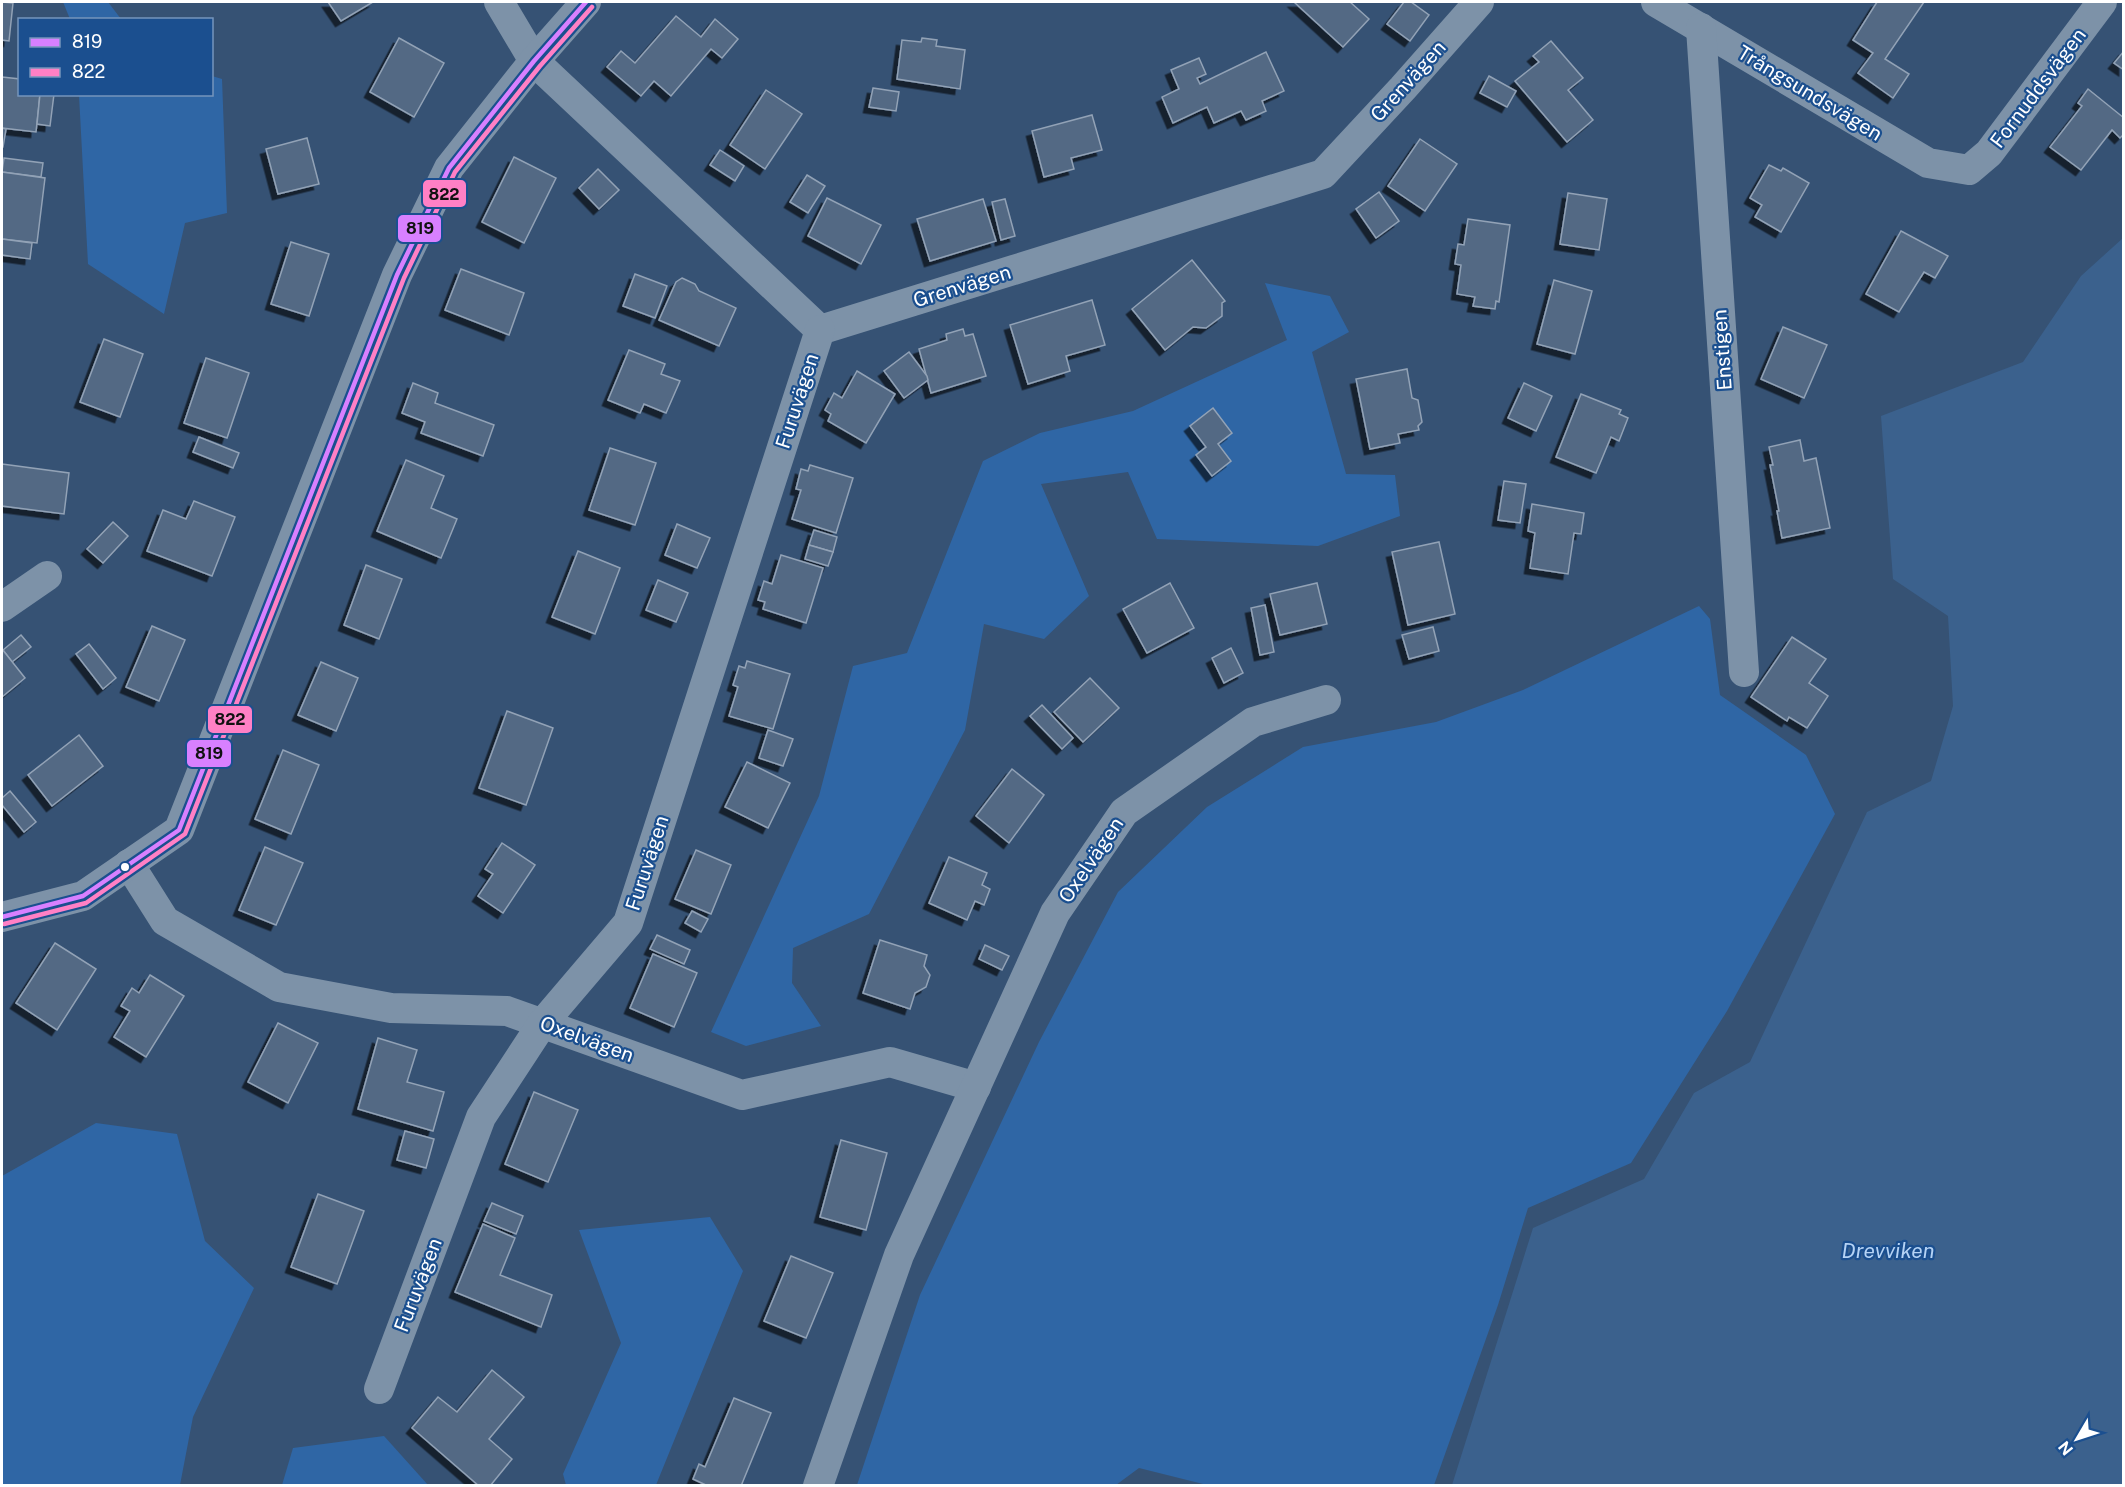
<svg xmlns="http://www.w3.org/2000/svg" width="2125" height="1487" font-family="'Public Sans',sans-serif">
	<style>
		.green { fill: #2f66a5 }
		.water { fill: #3b618d }
		.building { fill: #526984; stroke: #92a2b6; stroke-width: 1.5; filter: url(#shadow) }
		.lines { fill: none; stroke-linecap: round; stroke-linejoin: round }
		.minor { stroke: #7d92a8; stroke-width: 30 }
		.bus-1-casing { stroke: #1b4f8f; stroke-width: 9 }
		.bus-2-casing { stroke: #1b4f8f; stroke-width: 9 }
		.bus-1 { stroke: #d880ff; stroke-width: 4.5 }
		.bus-2 { stroke: #ff80c5; stroke-width: 4.5 }
		.bus-dot { fill: #fff; stroke: #1b4f8f; stroke-width: 2 }
		.labels { text-anchor: middle; stroke-width: 4.5; stroke-linejoin: round; paint-order: stroke }
		.street-label { font-size: 20px; fill: #fff; stroke: #1b4f8f }
		.water-label { font-size: 21px; font-style: italic; fill: #b5d3f5; stroke: #1b4f8f }
		.line-badge { stroke: #1b4f8f; stroke-width: 2 }
		.pale-badge-label { font-size: 16px; text-anchor: middle; font-weight: bold; fill: #111 }
	</style>
	<defs>
		<filter id="shadow"><feDropShadow dx="-5.5" dy="5.5" stdDeviation="0" flood-color="#0009"/></filter>
	</defs>
	<rect width="100%" height="100%" fill="#365274"/>
	<g class="green">
		<polygon points="63,2 108,2 121,19 70,19"/>
		<polygon points="212,76 222,79 227,213 185,223 164,314 88,264 79,95 212,94"/>
		<polygon points="1265,283 1330,296 1349,332 1312,352 1346,474 1395,475 1400,516 1318,546 1157,539 1128,472 1041,484 1089,596 1044,639 984,624 965,730 869,914 793,948 792,983 821,1026 746,1046 711,1032 819,796 853,666 907,653 983,461 1040,433 1133,411 1287,340"/>
		<polygon points="1699,606 1710,619 1720,695 1806,755 1835,814 1727,1011 1631,1163 1528,1208 1498,1305 1434,1485 1211,1486 1139,1468 1116,1485 857,1485 920,1295 1039,1042 1118,892 1207,807 1303,747 1436,722 1523,690"/>
		<polygon points="96,1123 177,1134 205,1241 254,1288 193,1417 180,1485 2,1485 2,1176"/>
		<polygon points="710,1217 743,1271 656,1485 566,1485 563,1474 621,1343 579,1230"/>
		<polygon points="384,1436 428,1485 282,1485 293,1448"/>
	</g>
	<polygon class="water" points="2123,238 2123,1485 1452,1485 1533,1228 1644,1179 1694,1093 1750,1062 1867,812 1931,781 1953,706 1948,616 1893,579 1881,416 2023,362 2081,276"/>
	<g class="building">
		<polygon points="2,2 13,3 9,41 2,40"/>
		<polygon points="328,2 373,2 341,21"/>
		<polygon points="1294,2 1350,2 1369,19 1343,47"/>
		<polygon points="1404,2 1411,2 1429,15 1410,41 1387,24"/>
		<polygon points="1877,2 1924,2 1885,59 1909,74 1893,98 1858,73 1873,53 1853,40"/>
		<polygon points="676,16 701,37 715,19 738,39 722,58 711,49 671,96 654,81 641,96 607,67 621,51 635,63"/>
		<polygon points="399,38 444,63 414,117 370,92"/>
		<polygon points="922,38 937,40 936,46 965,50 960,89 897,79 902,40 921,42"/>
		<polygon points="1551,41 1583,78 1568,90 1593,120 1567,142 1515,81 1539,62 1533,56"/>
		<polygon points="2124,51 2124,70 2114,63"/>
		<polygon points="1266,52 1284,91 1262,101 1266,111 1246,120 1241,111 1214,123 1207,107 1173,123 1162,97 1179,89 1171,70 1199,58 1206,74 1197,78 1200,84"/>
		<polygon points="1489,76 1516,91 1507,107 1480,93"/>
		<polygon points="2,77 20,79 20,94 40,94 36,132 2,128"/>
		<polygon points="873,88 899,92 896,111 869,107"/>
		<polygon points="2088,89 2124,118 2124,134 2120,138 2112,130 2081,170 2050,147 2082,106 2078,103"/>
		<polygon points="766,90 802,114 765,169 730,145"/>
		<polygon points="40,94 54,94 50,126 37,124"/>
		<polygon points="1092,115 1102,150 1071,158 1074,169 1044,177 1032,131"/>
		<polygon points="2,128 6,129 3,147 2,147"/>
		<polygon points="307,138 319,184 278,194 266,149"/>
		<polygon points="1420,139 1457,164 1425,211 1388,186"/>
		<polygon points="720,150 744,166 735,181 710,165"/>
		<polygon points="514,157 556,178 524,243 482,222"/>
		<polygon points="4,158 43,163 41,177 2,172"/>
		<polygon points="1769,165 1781,171 1783,168 1809,183 1781,232 1755,217 1762,205 1750,198"/>
		<polygon points="598,169 619,190 599,209 579,188"/>
		<polygon points="2,172 45,178 37,243 2,239"/>
		<polygon points="807,175 825,186 808,213 790,202"/>
		<polygon points="1379,192 1399,221 1376,238 1356,209"/>
		<polygon points="1568,193 1607,199 1599,250 1560,244"/>
		<polygon points="827,198 881,225 861,264 808,236"/>
		<polygon points="983,199 996,241 930,261 917,219"/>
		<polygon points="1005,199 1015,236 1001,240 992,202"/>
		<polygon points="1468,219 1510,225 1499,302 1496,301 1495,309 1473,306 1475,297 1457,294 1461,265 1455,264 1458,244 1464,245"/>
		<polygon points="1901,231 1948,256 1935,278 1924,272 1899,312 1866,294"/>
		<polygon points="2,239 32,243 30,259 2,255"/>
		<polygon points="291,242 329,254 309,316 271,304"/>
		<polygon points="1192,260 1225,301 1222,303 1222,316 1206,328 1193,327 1165,350 1132,309"/>
		<polygon points="461,269 524,293 509,335 445,310"/>
		<polygon points="635,274 667,286 655,318 623,306"/>
		<polygon points="682,278 695,284 699,291 736,308 719,346 659,320 676,282"/>
		<polygon points="1554,280 1592,291 1575,354 1537,344"/>
		<polygon points="1092,300 1105,345 1066,356 1070,371 1028,384 1010,325"/>
		<polygon points="1783,327 1827,345 1804,398 1761,379"/>
		<polygon points="963,329 965,336 973,334 986,376 931,393 919,349 947,340 946,334"/>
		<polygon points="104,339 143,354 120,417 80,402"/>
		<polygon points="629,350 665,364 661,374 680,381 666,413 644,404 640,413 608,400"/>
		<polygon points="909,352 927,376 928,380 904,398 884,371"/>
		<polygon points="206,358 249,373 227,438 184,423"/>
		<polygon points="1407,369 1412,398 1418,400 1422,422 1418,426 1419,430 1398,434 1400,443 1370,449 1356,379"/>
		<polygon points="857,371 895,394 866,443 828,421 831,414 825,410 834,393 842,398"/>
		<polygon points="413,383 438,393 435,403 494,425 483,456 421,433 425,422 402,413"/>
		<polygon points="1524,383 1552,396 1536,431 1508,418"/>
		<polygon points="1581,394 1621,410 1619,414 1628,418 1619,441 1611,437 1596,473 1556,457"/>
		<polygon points="1213,408 1232,433 1218,444 1231,461 1212,476 1196,455 1206,447 1190,426"/>
		<polygon points="199,437 239,453 233,468 193,452"/>
		<polygon points="1800,440 1804,461 1816,458 1830,528 1782,538 1777,511 1779,511 1770,465 1773,465 1769,447"/>
		<polygon points="610,448 656,463 635,525 589,510"/>
		<polygon points="406,460 444,476 431,508 457,519 441,558 377,531"/>
		<polygon points="2,464 69,473 64,514 2,506"/>
		<polygon points="810,465 853,478 836,533 792,519 801,490 796,489 801,469 808,471"/>
		<polygon points="1504,481 1526,484 1520,523 1498,520"/>
		<polygon points="194,501 235,517 212,576 147,551 163,510 186,519"/>
		<polygon points="1532,504 1584,513 1581,534 1574,533 1568,574 1530,568 1535,533 1528,531"/>
		<polygon points="113,522 128,536 103,563 87,549"/>
		<polygon points="677,524 710,538 697,568 665,555"/>
		<polygon points="814,530 837,537 833,552 809,545"/>
		<polygon points="1439,542 1455,614 1408,625 1392,552"/>
		<polygon points="809,545 833,552 828,566 805,559"/>
		<polygon points="578,551 620,568 595,634 552,617"/>
		<polygon points="781,555 823,568 806,623 763,609 765,602 758,600 764,581 772,584"/>
		<polygon points="366,565 402,579 379,639 344,625"/>
		<polygon points="658,580 688,593 676,622 646,610"/>
		<polygon points="1170,583 1194,628 1147,653 1123,609"/>
		<polygon points="1317,583 1327,624 1280,635 1270,594"/>
		<polygon points="1265,605 1274,652 1260,655 1251,608"/>
		<polygon points="152,626 185,640 159,701 126,687"/>
		<polygon points="1433,627 1439,651 1409,659 1402,635"/>
		<polygon points="21,635 31,647 12,662 3,650"/>
		<polygon points="1792,637 1826,659 1809,683 1828,696 1807,728 1789,717 1787,721 1751,697"/>
		<polygon points="89,644 116,678 103,689 76,654"/>
		<polygon points="1231,648 1243,673 1224,683 1212,658"/>
		<polygon points="2,649 25,678 2,697"/>
		<polygon points="747,661 790,674 773,729 729,716 738,687 733,685 739,666 745,668"/>
		<polygon points="321,662 358,678 336,731 298,715"/>
		<polygon points="1090,678 1119,708 1083,742 1054,712"/>
		<polygon points="1042,705 1073,738 1062,749 1030,716"/>
		<polygon points="507,711 553,728 526,805 479,788"/>
		<polygon points="768,730 793,739 783,766 759,758"/>
		<polygon points="79,735 103,766 52,806 28,775"/>
		<polygon points="283,750 319,765 291,834 255,819"/>
		<polygon points="747,762 790,783 768,828 725,807"/>
		<polygon points="1012,769 1044,795 1009,843 976,816"/>
		<polygon points="10,791 36,822 24,832 2,805 2,798"/>
		<polygon points="502,843 535,865 503,913 478,896 493,874 485,869"/>
		<polygon points="265,847 303,863 276,925 239,910"/>
		<polygon points="696,850 731,865 711,914 675,899"/>
		<polygon points="949,857 987,873 982,885 990,889 984,905 975,901 967,920 929,903"/>
		<polygon points="692,911 708,919 701,932 685,923"/>
		<polygon points="657,935 690,950 684,964 650,949"/>
		<polygon points="880,940 927,955 924,966 930,975 926,987 915,993 910,1009 863,993"/>
		<polygon points="55,943 96,969 57,1030 16,1003"/>
		<polygon points="985,945 1009,956 1002,970 979,959"/>
		<polygon points="653,954 697,973 674,1027 630,1008"/>
		<polygon points="150,975 184,996 146,1057 114,1037 130,1011 121,1006 132,988 139,993"/>
		<polygon points="278,1023 318,1043 288,1103 248,1082"/>
		<polygon points="378,1038 417,1050 407,1082 444,1092 433,1131 358,1109"/>
		<polygon points="534,1092 578,1110 548,1182 505,1164"/>
		<polygon points="405,1131 434,1139 426,1168 397,1160"/>
		<polygon points="841,1140 887,1153 866,1230 820,1217"/>
		<polygon points="318,1194 364,1211 337,1284 291,1267"/>
		<polygon points="492,1203 523,1216 516,1234 484,1221"/>
		<polygon points="483,1224 515,1238 500,1275 552,1295 541,1327 455,1292"/>
		<polygon points="791,1256 833,1273 806,1338 764,1321"/>
		<polygon points="492,1370 524,1397 489,1439 512,1459 490,1486 479,1486 412,1428 438,1397 457,1412"/>
		<polygon points="734,1398 771,1413 741,1486 708,1486 693,1479 699,1464 705,1467"/>
	</g>
	<g class="lines">
		<g class="minor">
			<polyline points="499,2 534,61 820,330 1323,174 1403,88 1479,2"/>
			<polyline points="1656,2 1928,163 1969,170 1989,153 2102,2"/>
			<polyline points="1701,28 1744,672"/>
			<polyline points="2,607 47,576"/>
			<polyline points="129,864 165,921 279,987 391,1008 507,1011 742,1095 890,1062 976,1087"/>
			<polyline points="2,917 83,896 179,830 397,275 449,168 534,61 586,2"/>
			<polyline points="379,1389 481,1117 542,1024 628,923 820,330"/>
			<polyline points="818,1486 899,1255 1055,913 1124,812 1253,722 1326,700"/>
		</g>
		<defs>
			<polyline id="bus-1" points="2,917 83,896 179,830 397,275 449,168 534,61 586,2"/>
			<polyline id="bus-2" points="4,924 86,903 185,834 404,278 455,172 540,66 592,7"/>
		</defs>
		<use href="#bus-1" class="bus-1-casing"/>
		<use href="#bus-2" class="bus-2-casing"/>
		<use href="#bus-1" class="bus-1"/>
		<use href="#bus-2" class="bus-2"/>
	</g>
	<circle class="bus-dot" cx="125" cy="867" r="5"/>
	<g class="labels">
		<g class="street-label">
			<text transform="translate(1408 81) rotate(-48)" y="7">Grenvägen</text>
			<text transform="translate(2038 88) rotate(-53)" y="7">Fornuddsvägen</text>
			<text transform="translate(1810 93) rotate(31)" y="7">Trångsundsvägen</text>
			<text transform="translate(962 286) rotate(-17)" y="7">Grenvägen</text>
			<text transform="translate(1722 350) rotate(-94)" y="7">Enstigen</text>
			<text transform="translate(797 401) rotate(-72)" y="7">Furuvägen</text>
			<text transform="translate(1091 860) rotate(-56)" y="7">Oxelvägen</text>
			<text transform="translate(647 863) rotate(-72)" y="7">Furuvägen</text>
			<text transform="translate(587 1039) rotate(20)" y="7">Oxelvägen</text>
			<text transform="translate(418 1285) rotate(-69)" y="7">Furuvägen</text>
		</g>
		<g class="water-label">
			<text x="1888" y="1258">Drevviken</text>
		</g>
	</g>
	<g class="line-badge">
		<rect x="422" y="179" width="45" height="29" rx="6" fill="#ff80c5"/>
		<rect x="397" y="214" width="45" height="29" rx="6" fill="#d880ff"/>
		<rect x="207" y="705" width="46" height="29" rx="6" fill="#ff80c5"/>
		<rect x="186" y="739" width="46" height="29" rx="6" fill="#d880ff"/>
	</g>
	<g class="pale-badge-label">
		<text x="444" y="200">822</text>
		<text x="420" y="234">819</text>
		<text x="230" y="725">822</text>
		<text x="209" y="759">819</text>
	</g>
	<rect width="2125" height="1487" fill="none" stroke="#ffffff" stroke-width="6"/>
	<rect x="18" y="18" width="195" height="78" fill="#1b4f8f" stroke="#7695bc" stroke-width="1.5"/>
	<rect x="30" y="38" width="30" height="9" fill="#d880ff" stroke="#7695bc" stroke-width="1.5"/>
	<text x="72" y="48" font-size="18" fill="#ffffff">819</text>
	<rect x="30" y="68" width="30" height="9" fill="#ff80c5" stroke="#7695bc" stroke-width="1.5"/>
	<text x="72" y="78" font-size="18" fill="#ffffff">822</text>
	<g transform="translate(2077 1439) rotate(231)" stroke="#1b4f8f" stroke-width="4.5" paint-order="stroke">
	<path d="M0-4.5L10 22L0 15L-10 22Z" fill="#ffffff"/>
	<text y="-9" font-size="16" font-weight="bold" text-anchor="middle" fill="#ffffff">N</text>
	</g>
</svg>
